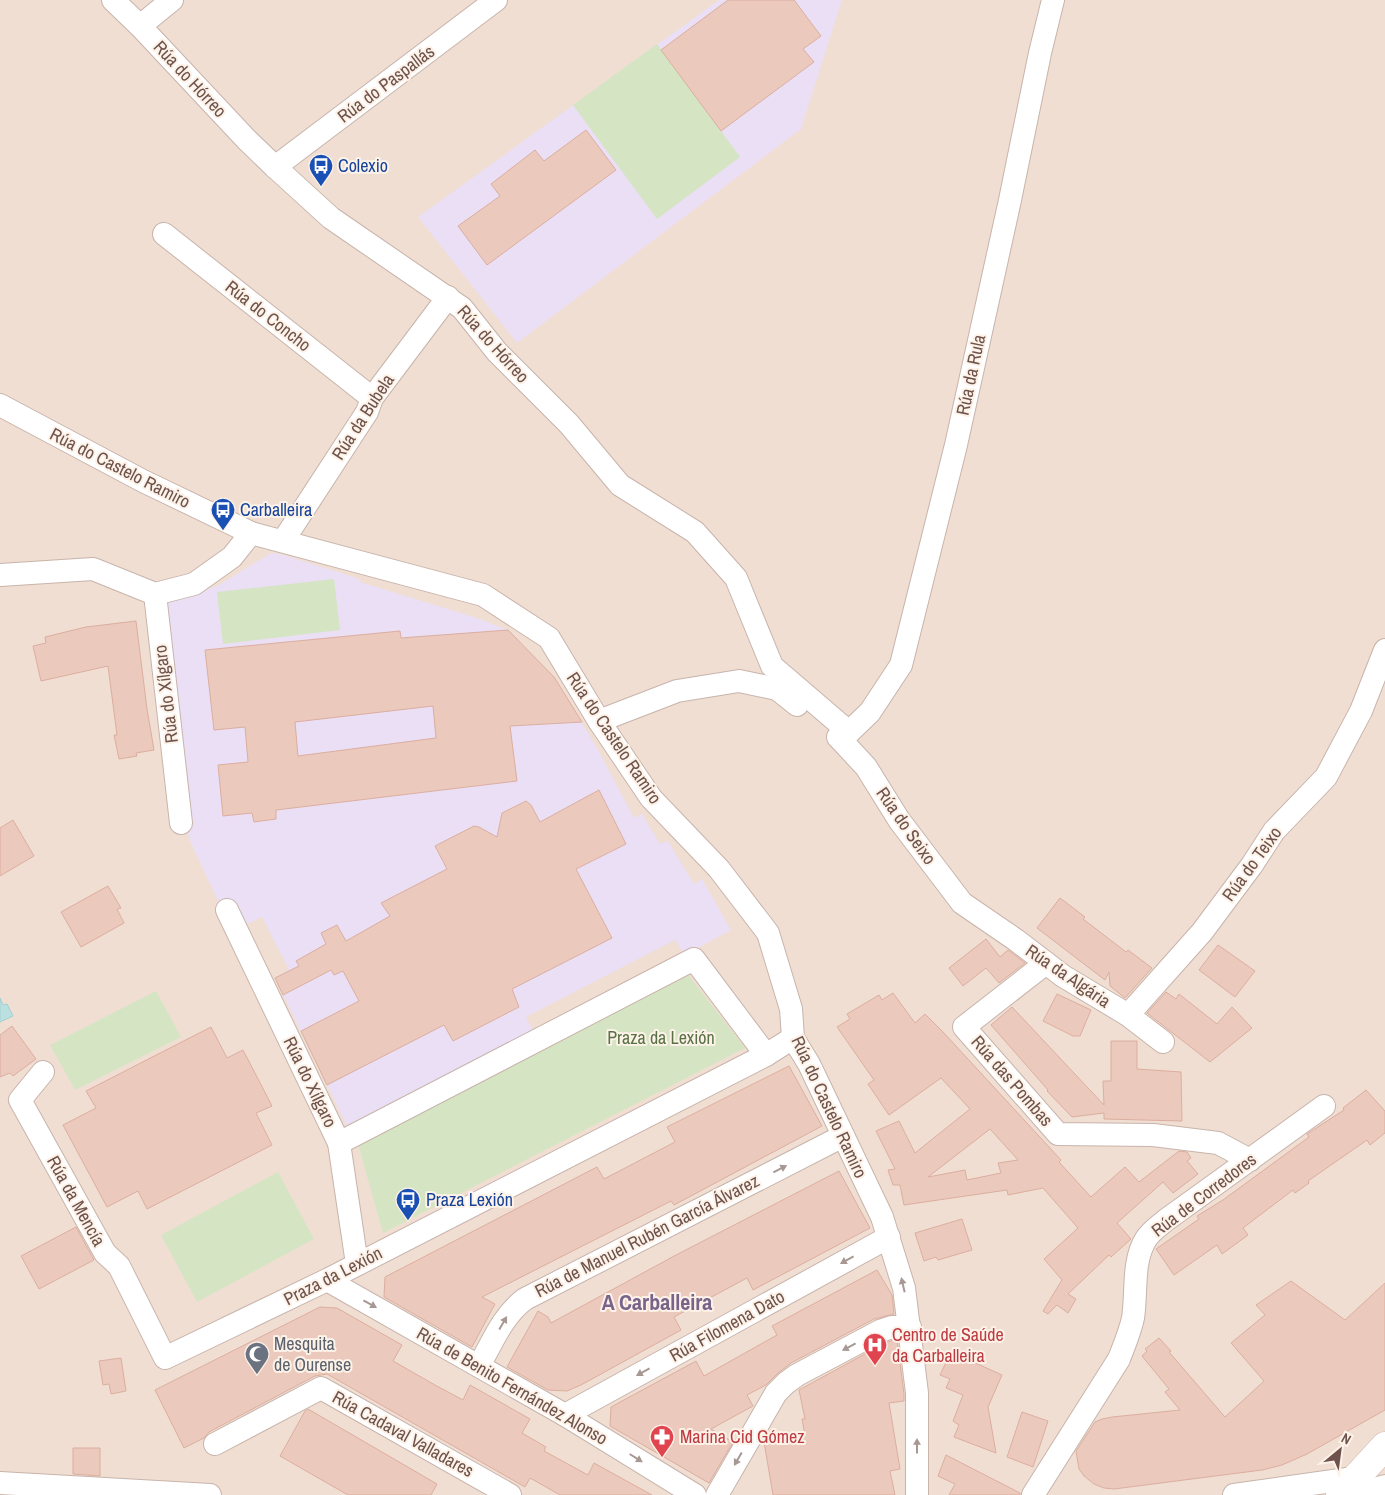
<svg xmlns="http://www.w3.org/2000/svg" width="1385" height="1495" font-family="'Archivo Narrow',sans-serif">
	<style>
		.residential { fill: #f0ded2 }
		.education { fill: #eadff5 }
		.green { fill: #d5e5c3 }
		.water { fill: #bae0e0; stroke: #a1d0d1 }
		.building { fill: #ebc9bd; stroke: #dcae9f; fill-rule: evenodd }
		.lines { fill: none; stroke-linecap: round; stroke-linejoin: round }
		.street-casing { stroke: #c8b4ab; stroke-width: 24 }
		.secondary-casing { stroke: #cdb5ab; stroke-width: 29 }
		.street { stroke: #fff; stroke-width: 22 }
		.secondary { stroke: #fff; stroke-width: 28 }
		.oneway { fill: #a89894 }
		.labels { text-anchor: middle; stroke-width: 4; stroke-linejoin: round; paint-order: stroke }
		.street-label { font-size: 18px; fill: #6e534c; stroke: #fdf2e8 }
		.transit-label { font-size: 18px; fill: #164399; stroke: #fdf2e8; text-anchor: start }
		.park-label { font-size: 18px; fill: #597245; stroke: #fdf2e8 }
		.health-label { font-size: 18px; fill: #be3a42; stroke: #fdf2e8; text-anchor: start }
		.worship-label { font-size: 18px; fill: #5b616d; stroke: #fdf2e8; text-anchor: start }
		.district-label { font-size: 22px; font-weight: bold; fill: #78648b; stroke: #fdf2e8 }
	</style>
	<rect width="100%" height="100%" fill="#f9ede2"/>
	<rect class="residential" x="0" y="0" width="1385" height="1495"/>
	<g class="education">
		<polygon points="719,0 842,0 801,129 517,343 418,217"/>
		<polygon points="271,553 280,554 360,579 360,582 477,618 508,630 554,677 597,748 634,818 642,814 660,844 668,841 694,884 702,879 731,930 685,955 675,940 526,1017 533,1030 348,1128 275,978 289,970 262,917 232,931 189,839 163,603 217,586"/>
	</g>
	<g class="green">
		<polygon points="657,44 740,157 657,219 573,105"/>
		<polygon points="334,579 340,630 223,644 217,592"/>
		<polygon points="686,972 745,1048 383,1233 358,1144"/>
		<polygon points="156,991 181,1037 75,1090 50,1045"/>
		<polygon points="278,1172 314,1239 197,1302 161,1235"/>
	</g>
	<polygon class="water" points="0,998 3,1005 7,1004 13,1016 0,1022"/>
	<g class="building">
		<polygon points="728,0 794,0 821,36 803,49 814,62 721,131 661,50"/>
		<polygon points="586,130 616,170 487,265 458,226 500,196 491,184 535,150 544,161"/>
		<polygon points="136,621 147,709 154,750 136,753 137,756 119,759 114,735 117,735 108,666 41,681 33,646 46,643 45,637 86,627"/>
		<path d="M508,630l46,47 28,45 -72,4 7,55 -241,29v9l-22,3 -2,-9 -29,3 -5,-51 30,-3 -3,-35 -31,3 -9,-80 195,-19 1,7zM433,706l3,32 -138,18 -3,-34z"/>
		<polygon points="599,790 626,844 576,869 612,938 512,989 519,1007 453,1041 444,1025 327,1085 301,1031 359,1001 343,971 334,975 331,970 283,995 275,978 299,966 296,961 326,944 321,933 337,925 346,941 390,916 381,903 447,869 435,846 474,826 479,827 497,837 502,813 526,801 531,805 540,822"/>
		<polygon points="13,820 34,856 0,876 0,828"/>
		<polygon points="108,886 121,908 117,909 124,923 81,947 61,912"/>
		<polygon points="1060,898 1085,917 1083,919 1126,952 1128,950 1152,968 1125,998 1110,986 1109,972 1105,980 1037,928"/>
		<polygon points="986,939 1000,957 1008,950 1025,963 999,983 986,968 963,986 949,968"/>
		<polygon points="1218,945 1255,971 1235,997 1199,970"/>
		<polygon points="1166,992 1176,999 1179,994 1217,1024 1232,1007 1252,1028 1210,1062 1147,1013"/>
		<path d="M893,993l22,30 10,-9 18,18 118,128 -2,2 32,35 34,-30 14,15 40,-31 8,1 4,6 -4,3 11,13 -25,19 -10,-11 -46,41 14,16 -20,18 -2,-2 -41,39 8,5 -8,14 -11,-8 -9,9 -5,-3 19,-31 -18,-21 34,-31 -35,-40 -35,7 -1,-5 -103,15 -4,-20h-7l-5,-15 7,-1 -19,-38 23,-10 16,32 55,-44 -29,-31 -52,37 -21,-31 6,-4 -37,-53 13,-8 -3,-5 32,-19 3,5zM990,1129l28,31 -20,3 3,10 -34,7 -2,-10 -37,7z"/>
		<polygon points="1057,994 1091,1010 1080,1036 1073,1036 1043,1021"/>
		<polygon points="1012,1007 1104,1105 1103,1081 1111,1081 1111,1041 1137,1041 1137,1069 1181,1072 1182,1121 1104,1119 1104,1113 1072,1117 1047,1091 1048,1090 991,1025"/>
		<polygon points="12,1026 36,1059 13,1076 10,1073 0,1077 0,1035"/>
		<polygon points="211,1027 227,1058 243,1050 272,1106 256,1113 272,1145 147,1209 138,1191 107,1207 63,1125 96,1108 86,1091"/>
		<polygon points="789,1066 822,1126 674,1205 671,1201 482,1297 495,1304 472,1347 384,1297 385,1277 597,1167 604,1179 675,1142 667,1127"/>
		<polygon points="1366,1090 1385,1111 1385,1133 1370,1145 1367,1140 1308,1181 1309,1183 1295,1193 1293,1190 1243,1228 1248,1235 1222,1254 1217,1245 1174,1275 1156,1249 1199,1219 1197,1216 1223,1200 1309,1137 1307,1134 1344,1110 1343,1108"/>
		<polygon points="839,1171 870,1228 753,1290 747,1278 674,1317 681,1330 581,1385 567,1391 548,1390 507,1367 538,1311 548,1317 551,1323 676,1255"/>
		<polygon points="962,1219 972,1250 938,1260 936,1257 924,1261 915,1233"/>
		<polygon points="76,1227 94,1260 39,1289 21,1256"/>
		<polygon points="877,1270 892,1295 894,1314 874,1319 791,1363 777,1374 766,1385 747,1395 753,1406 711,1429 733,1442 709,1483 610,1426 611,1407 696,1361 704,1376 777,1335 772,1326"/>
		<polygon points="1291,1281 1345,1320 1385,1283 1385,1410 1307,1454 1282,1465 1262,1470 1114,1489 1104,1488 1094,1484 1084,1476 1079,1469 1076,1451 1095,1422 1102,1419 1112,1417 1180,1410 1165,1392 1169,1389 1142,1356 1147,1351 1145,1349 1159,1338 1171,1351 1169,1352 1225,1417 1264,1381 1231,1343 1265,1315 1256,1305"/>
		<polygon points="320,1307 337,1308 402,1345 393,1361 435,1385 463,1400 470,1385 530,1419 522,1433 546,1447 544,1451 588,1475 594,1463 652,1495 560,1495 530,1478 525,1487 327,1374 315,1376 209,1432 204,1438 184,1448 155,1390"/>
		<polygon points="894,1340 897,1340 904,1394 904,1401 889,1403 900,1469 890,1471 895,1495 773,1495 764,1442 805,1435 802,1419 805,1419 799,1390 885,1343"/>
		<polygon points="951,1352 1002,1375 988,1407 996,1453 954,1437 959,1425 953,1421 963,1395 946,1388 950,1379 940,1375"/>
		<polygon points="121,1358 126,1391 111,1394 109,1384 103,1385 99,1361"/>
		<polygon points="308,1409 437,1484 431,1495 348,1495 280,1456 305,1411"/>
		<polygon points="1022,1412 1048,1421 1033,1467 1007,1457"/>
		<polygon points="73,1448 100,1448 100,1476 73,1474"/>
		<polygon points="946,1455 1020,1493 1020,1495 949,1495 955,1484 938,1476"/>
	</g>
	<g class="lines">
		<defs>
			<g id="street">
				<polyline points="113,0 140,26 246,139 275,167 331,218 462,308 497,352 569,424 620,485 695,532 736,578 772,666 849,732"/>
				<polyline points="140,26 172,0"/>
				<polyline points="275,167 496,0"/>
				<polyline points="164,234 372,398"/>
				<polyline points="0,405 143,481 251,533 483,595 549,638 599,721 651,798 719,869 768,933 791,1009 793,1038 809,1064 882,1217 904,1288 917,1393 917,1495"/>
				<polyline points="283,541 367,412 372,398 448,297"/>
				<polyline points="0,575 93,569 155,594 194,584 232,557 251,533"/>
				<polyline points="155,594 181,823"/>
				<polyline points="599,721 677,691 739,681 777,689 797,705"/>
				<polyline points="838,737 841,740 870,712 901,665 956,445 1010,200 1040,53 1053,0"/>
				<polyline points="841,740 866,767 899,820 962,903 1016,940 1063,976 1128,1015 1163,1042"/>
				<polyline points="227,910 339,1143 357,1264"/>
				<polyline points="1046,963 964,1027 1058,1134 1153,1135 1218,1143 1250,1160"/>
				<polyline points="1128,1015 1202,932 1252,865 1274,831 1326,777 1361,711 1385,650"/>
				<polyline points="43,1072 20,1100 105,1253 119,1266 165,1358 327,1280 766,1055 793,1038"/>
				<polyline points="339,1143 694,959 766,1055"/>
				<polyline points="327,1280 565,1415 695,1495"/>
				<path d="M479,1366c13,-23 24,-51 46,-67l318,-163"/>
				<polyline points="565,1415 889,1237"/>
				<polyline points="215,1444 321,1388 510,1495"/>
				<polyline points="0,1483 210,1495"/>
				<polyline points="717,1495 776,1393 786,1383 797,1375 880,1331 892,1327 910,1327"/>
				<path d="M1033,1495l86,-136c5,-13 11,-27 14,-41 4,-25 -1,-57 13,-79 5,-8 13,-13 20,-19l158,-114"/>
				<polyline points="1234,1495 1354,1478"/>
				<polyline points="1352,1495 1385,1486"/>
			</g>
			<polyline id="secondary" points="1340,1495 1385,1446"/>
		</defs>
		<use href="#street" class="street-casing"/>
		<use href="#secondary" class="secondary-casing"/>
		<use href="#street" class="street"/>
		<use href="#secondary" class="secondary"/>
	</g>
	<defs><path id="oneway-solid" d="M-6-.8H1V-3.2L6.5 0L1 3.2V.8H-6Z" transform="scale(1.25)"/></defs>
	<g class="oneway">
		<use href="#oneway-solid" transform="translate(780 1169) rotate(-27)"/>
		<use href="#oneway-solid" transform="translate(847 1260) rotate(151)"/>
		<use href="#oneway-solid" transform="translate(903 1285) rotate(-103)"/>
		<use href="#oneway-solid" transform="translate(370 1304) rotate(29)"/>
		<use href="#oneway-solid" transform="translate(503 1323) rotate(-60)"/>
		<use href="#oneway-solid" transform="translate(849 1347) rotate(152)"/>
		<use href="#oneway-solid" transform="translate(643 1372) rotate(151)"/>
		<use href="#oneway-solid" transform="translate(917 1446) rotate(-90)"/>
		<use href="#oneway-solid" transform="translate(636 1458) rotate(32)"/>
		<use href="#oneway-solid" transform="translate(738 1459) rotate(120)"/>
	</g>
	<defs>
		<symbol id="bus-pin" viewBox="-11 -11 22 30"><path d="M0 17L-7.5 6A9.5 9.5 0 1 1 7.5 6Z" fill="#1a4fb4" stroke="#fdf2e8"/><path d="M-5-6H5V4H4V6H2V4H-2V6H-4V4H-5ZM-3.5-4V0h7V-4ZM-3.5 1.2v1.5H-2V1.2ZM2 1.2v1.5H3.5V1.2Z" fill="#fff"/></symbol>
		<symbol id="hospital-pin" viewBox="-11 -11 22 30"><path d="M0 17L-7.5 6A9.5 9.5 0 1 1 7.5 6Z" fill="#e0444e" stroke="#fdf2e8"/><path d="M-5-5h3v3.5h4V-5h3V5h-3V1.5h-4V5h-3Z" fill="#fff"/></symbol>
		<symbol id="mosque-pin" viewBox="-11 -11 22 30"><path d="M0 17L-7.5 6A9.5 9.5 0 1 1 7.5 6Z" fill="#6b7280" stroke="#fdf2e8"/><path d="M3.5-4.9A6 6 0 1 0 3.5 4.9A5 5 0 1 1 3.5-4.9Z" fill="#fff"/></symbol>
		<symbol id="pharmacy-pin" viewBox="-11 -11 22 30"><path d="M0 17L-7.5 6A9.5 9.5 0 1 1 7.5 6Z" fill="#e0444e" stroke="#fdf2e8"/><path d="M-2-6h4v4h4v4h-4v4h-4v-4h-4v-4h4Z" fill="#fff"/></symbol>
	</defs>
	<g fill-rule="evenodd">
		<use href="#bus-pin" x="307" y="152" width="28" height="38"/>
		<use href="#bus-pin" x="209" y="496" width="28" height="38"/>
		<use href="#bus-pin" x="394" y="1186" width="28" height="38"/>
		<use href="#hospital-pin" x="861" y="1331" width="28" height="38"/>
		<use href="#mosque-pin" x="243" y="1340" width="28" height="38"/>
		<use href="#pharmacy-pin" x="648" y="1423" width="28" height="38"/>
	</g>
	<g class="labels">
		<g class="street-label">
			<text transform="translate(190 79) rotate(47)" y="6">Rúa do Hórreo</text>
			<text transform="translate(386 84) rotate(-37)" y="6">Rúa do Paspallás</text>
			<text transform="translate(268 316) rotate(38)" y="6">Rúa do Concho</text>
			<text transform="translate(493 344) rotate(48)" y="6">Rúa do Hórreo</text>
			<text transform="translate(971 375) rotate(-78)" y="6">Rúa da Rula</text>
			<text transform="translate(363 417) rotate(-57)" y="6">Rúa da Bubela</text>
			<text transform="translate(120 468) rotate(27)" y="6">Rúa do Castelo Ramiro</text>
			<text transform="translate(166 694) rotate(-97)" y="6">Rúa do Xílgaro</text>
			<text transform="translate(614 738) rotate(56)" y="6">Rúa do Castelo Ramiro</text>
			<text transform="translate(906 826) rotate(55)" y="6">Rúa do Seixo</text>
			<text transform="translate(1252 864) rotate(-54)" y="6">Rúa do Teixo</text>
			<text transform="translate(1068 976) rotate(34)" y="6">Rúa da Algária</text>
			<text transform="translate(1012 1081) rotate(49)" y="6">Rúa das Pombas</text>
			<text transform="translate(310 1082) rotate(64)" y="6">Rúa do Xílgaro</text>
			<text transform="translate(829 1107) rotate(65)" y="6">Rúa do Castelo Ramiro</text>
			<text transform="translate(1204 1195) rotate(-37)" y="6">Rúa de Corredores</text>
			<text transform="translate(76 1201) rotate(61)" y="6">Rúa da Mencía</text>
			<text transform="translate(647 1236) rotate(-27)" y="6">Rúa de Manuel Rubén García Álvarez</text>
			<text transform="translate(333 1276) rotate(-27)" y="6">Praza da Lexión</text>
			<text transform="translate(727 1326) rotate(-29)" y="6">Rúa Filomena Dato</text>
			<text transform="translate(512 1386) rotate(30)" y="6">Rúa de Benito Fernández Alonso</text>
			<text transform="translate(403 1434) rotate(29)" y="6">Rúa Cadaval Valladares</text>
		</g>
		<g class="transit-label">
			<text x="338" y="172">Colexio</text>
			<text x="240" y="516">Carballeira</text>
			<text x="426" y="1206">Praza Lexión</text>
		</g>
		<g class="park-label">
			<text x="661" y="1044">Praza da Lexión</text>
		</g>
		<g class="health-label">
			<text x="892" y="1341">Centro de Saúde<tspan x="892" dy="21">da Carballeira</tspan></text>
			<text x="680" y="1443">Marina Cid Gómez</text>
		</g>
		<g class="worship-label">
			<text x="274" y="1350">Mesquita<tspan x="274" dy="21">de Ourense</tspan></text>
		</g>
		<g class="district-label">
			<text x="657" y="1310">A Carballeira</text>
		</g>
	</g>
	<g transform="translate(1340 1450) rotate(29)" stroke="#fdf2e8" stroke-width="4" paint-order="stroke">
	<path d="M0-4L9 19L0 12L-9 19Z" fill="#6e534c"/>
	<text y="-8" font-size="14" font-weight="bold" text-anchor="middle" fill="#6e534c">N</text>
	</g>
</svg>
